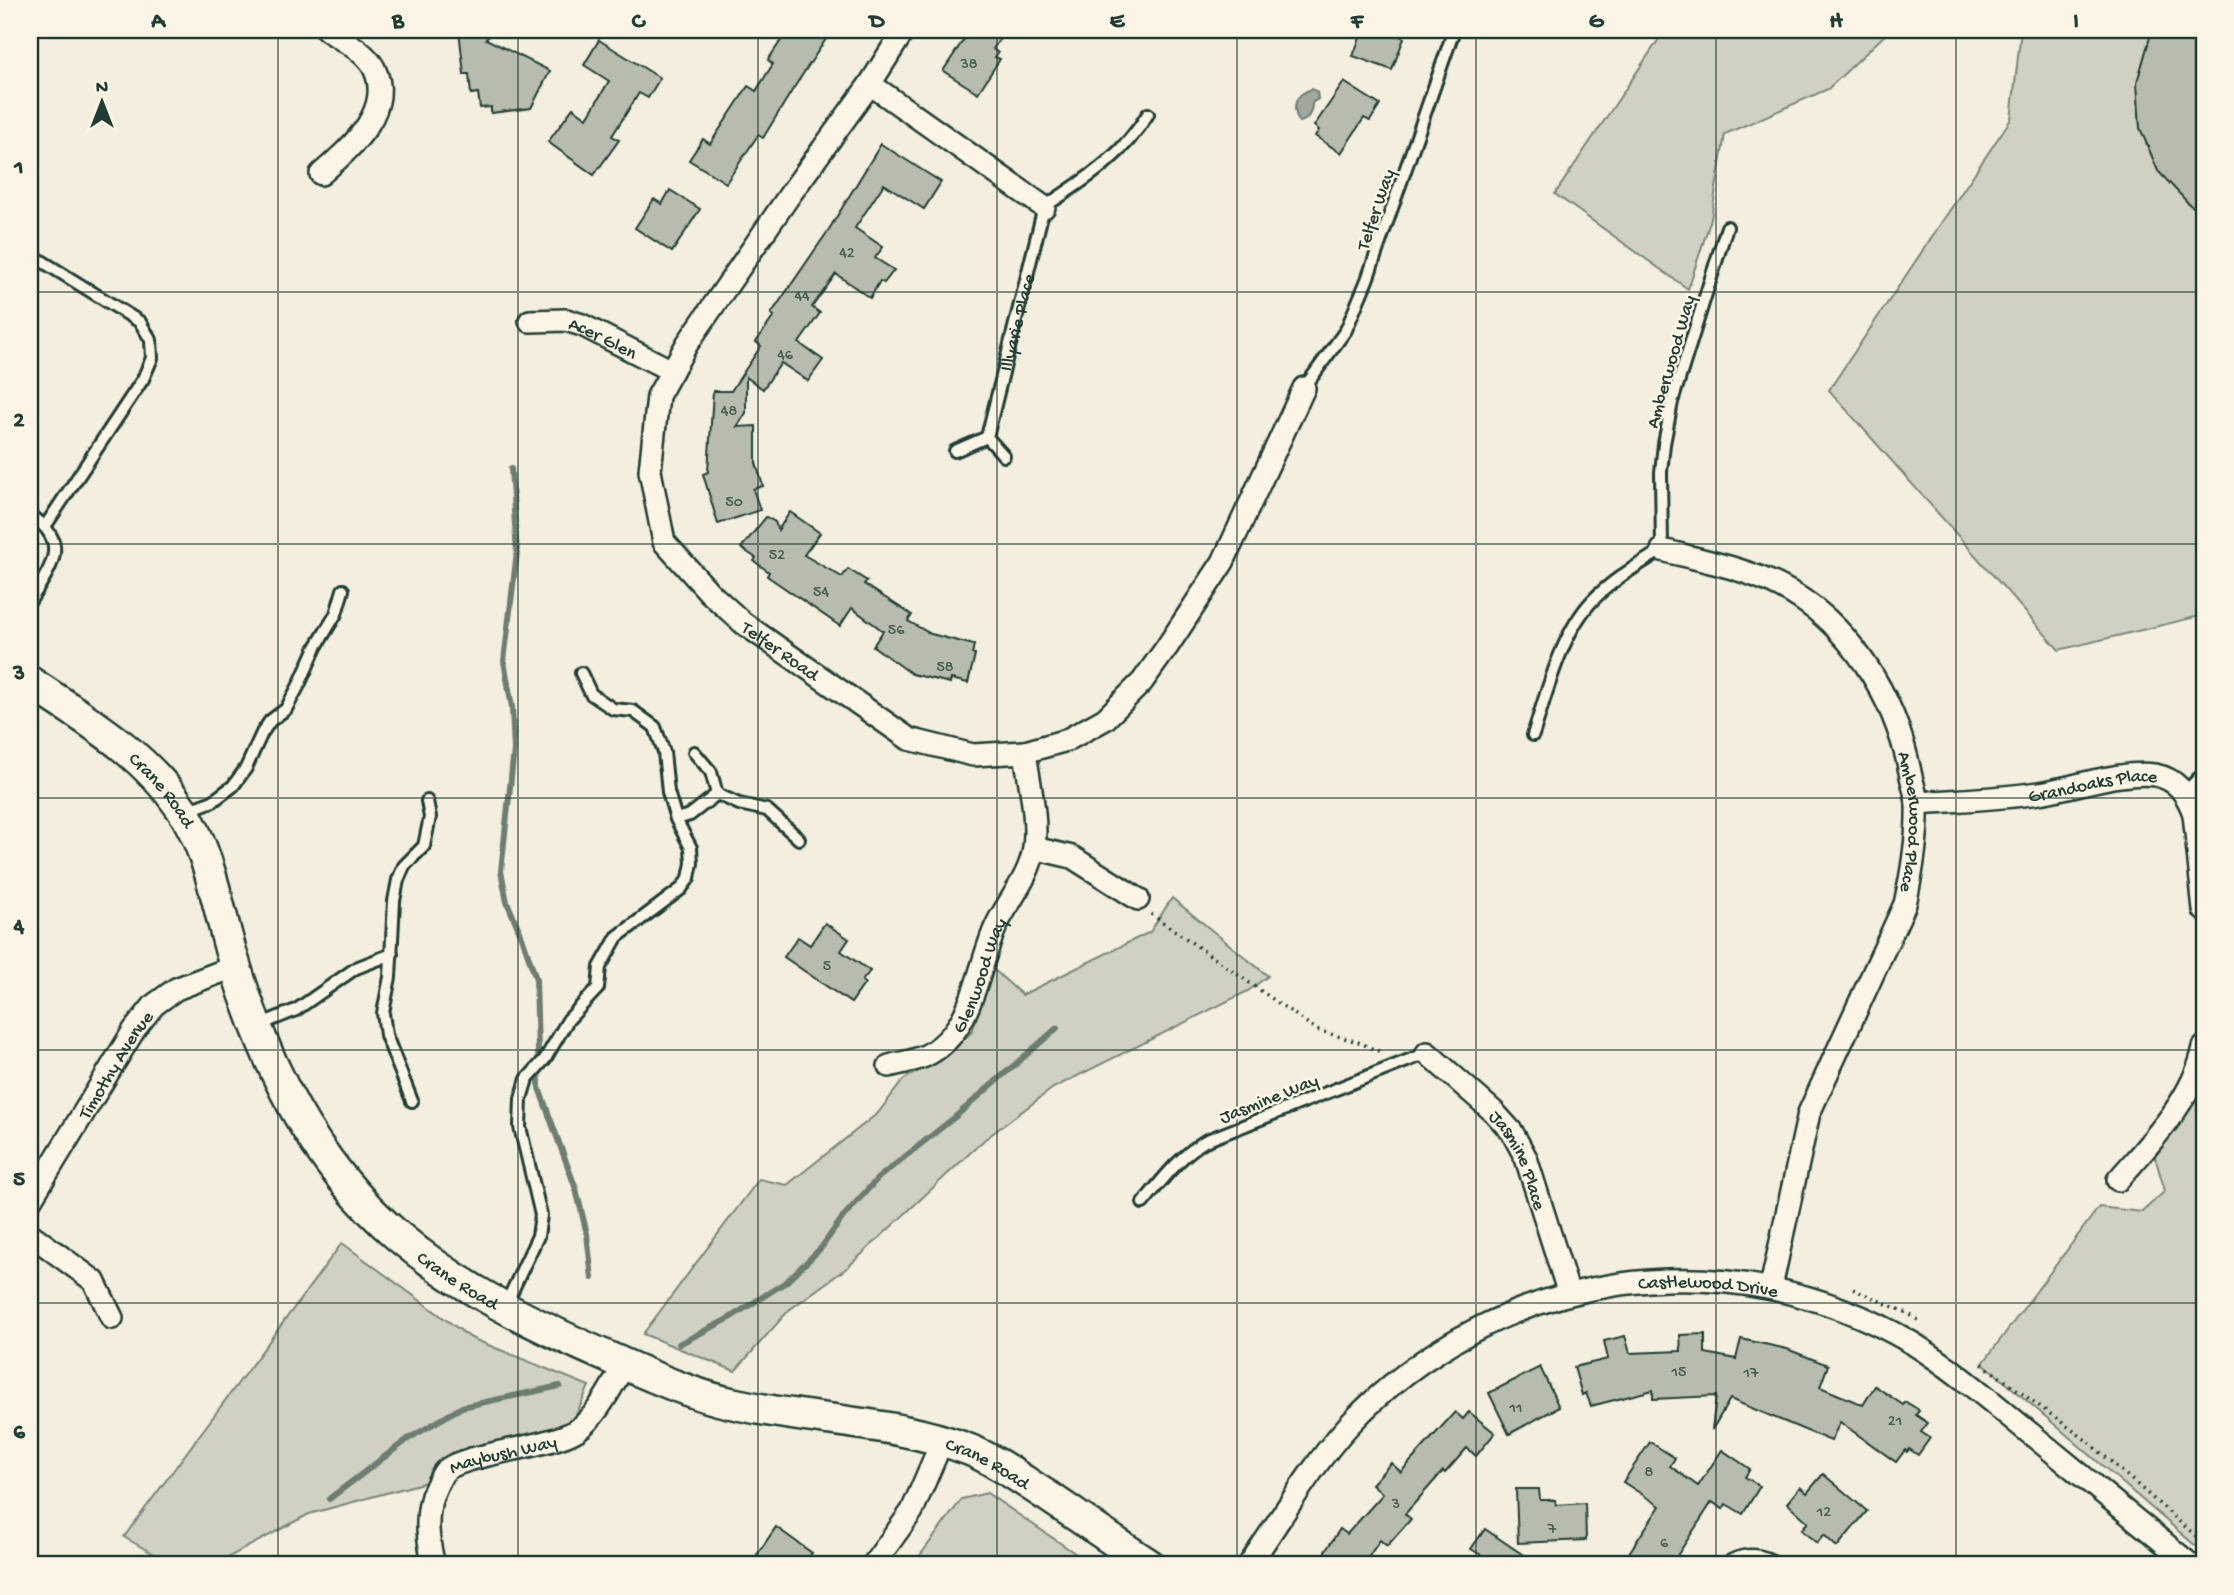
<svg xmlns="http://www.w3.org/2000/svg" width="2234" height="1595" font-family="'Gochi Hand',sans-serif">
	<style>
		.green { fill: #d0d1c2; stroke: #78877b; stroke-width: 2 }
		.water { fill: #a0a89b; stroke: #6c7d72; stroke-width: 2 }
		.lines { fill: none; stroke-linecap: round; stroke-linejoin: round }
		.stream { stroke: #6c7d72; stroke-width: 6 }
		.building { fill: #b8bcae; stroke: #1f3d34; stroke-width: 2 }
		.lane-casing { stroke: #1f3d34; stroke-width: 16 }
		.street-casing { stroke: #1f3d34; stroke-width: 26 }
		.secondary-casing { stroke: #1f3d34; stroke-width: 35 }
		.path { stroke: #1f3d34; stroke-width: 3.5; stroke-dasharray: 2 5; stroke-linecap: butt }
		.lane { stroke: #fcf5e5; stroke-width: 10 }
		.street { stroke: #fcf5e5; stroke-width: 21 }
		.secondary { stroke: #fcf5e5; stroke-width: 30 }
		.grid { fill: none; stroke: #1f3d34; stroke-width: 2; stroke-opacity: 0.55 }
		.labels { text-anchor: middle; stroke-width: 5; stroke-linejoin: round; paint-order: stroke }
		.number-label { font-size: 16px; fill: #455d52 }
		.street-label { font-size: 19px; fill: #1f3d34; stroke: #fcf5e5 }
		.neatline { fill: none; stroke: #1f3d34; stroke-width: 2.5 }
		.grid-label { font-size: 23px; text-anchor: middle; font-weight: bold; fill: #1f3d34 }
	</style>
	<rect width="100%" height="100%" fill="#f3eede"/>
	<filter id="ink" filterUnits="userSpaceOnUse"><feTurbulence type="fractalNoise" baseFrequency=".0143" numOctaves="2"/><feDisplacementMap in="SourceGraphic" scale="14" xChannelSelector="R" yChannelSelector="G"/><feConvolveMatrix kernelMatrix="1 2 1 2 8 2 1 2 1" color-interpolation-filters="sRGB"/></filter>
	<g filter="url(#ink)">
		<g class="green">
			<polygon points="1665,30 1890,30 1828,89 1725,134 1711,219 1688,289 1555,194"/>
			<polygon points="2021,30 2204,30 2204,615 2059,650 1829,390 2011,119"/>
			<polygon points="1172,898 1268,976 1248,991 1053,1088 984,1140 848,1267 789,1310 735,1371 643,1334 759,1179 787,1185 878,1113 904,1079 946,1056 972,1032 992,968 1022,995 1150,932"/>
			<polygon points="2204,1089 2204,1553 1983,1363 2099,1207 2142,1212 2165,1191 2155,1157"/>
			<polygon points="342,1243 471,1338 589,1386 573,1422 492,1448 430,1481 309,1514 214,1565 173,1565 124,1537"/>
			<polygon points="987,1493 1082,1558 1077,1565 913,1565 962,1499"/>
		</g>
		<path class="water" d="M1312,89l5,3 1,7 -6,4c0,9 -4,18 -13,19 -8,-16 -4,-28 13,-33z"/>
		<g class="lines">
			<g class="stream">
				<polyline points="511,469 517,552 504,661 512,707 514,750 501,871 507,902 522,937 536,979 539,1088 576,1189 587,1234 592,1278"/>
				<polyline points="679,1344 728,1319 786,1282 821,1248 843,1217 878,1178 955,1117 1057,1028"/>
				<polyline points="329,1499 408,1439 462,1407 560,1386"/>
			</g>
		</g>
		<g class="building">
			<polygon points="459,30 494,30 486,39 550,71 531,108 491,113 491,107 480,108 478,93 471,94 469,74 464,74"/>
			<polygon points="788,30 832,30 793,89 763,138 758,135 726,183 689,160 703,139 710,144 748,86 756,91 773,64 768,60"/>
			<polygon points="970,30 1006,30 993,49 998,53 995,57 1000,59 978,93 943,71"/>
			<polygon points="1363,30 1400,30 1398,35 1404,38 1392,70 1353,56"/>
			<polygon points="2155,30 2204,30 2204,213 2190,205 2158,171 2140,128 2137,82 2150,37"/>
			<polygon points="599,40 660,78 648,98 639,93 612,136 619,140 594,175 548,142 573,108 587,118 609,81 584,65"/>
			<polygon points="1344,82 1380,105 1370,121 1364,118 1341,153 1315,136 1319,130 1314,126"/>
			<polygon points="881,144 941,182 924,209 884,184 855,228 883,247 875,258 894,270 884,283 880,281 870,298 836,274 812,307 820,313 799,343 823,360 808,381 781,363 763,389 746,377 746,413 737,427 756,426 756,463 763,486 753,489 760,510 718,524 703,474 708,472 713,391 731,391 761,346 756,342 774,316 771,314 828,231"/>
			<polygon points="670,190 700,209 672,252 635,228 654,199 662,204"/>
			<polygon points="790,512 820,533 804,555 842,577 848,569 867,581 864,584 912,615 908,621 931,634 974,645 972,654 975,655 968,683 951,679 950,683 912,674 873,646 883,631 852,608 840,626 767,576 769,572 754,561 756,558 741,548 766,517 775,522 778,530"/>
			<polygon points="825,923 849,939 841,951 870,971 862,981 865,983 851,1003 784,957 798,937 810,945"/>
			<polygon points="1705,1334 1705,1353 1736,1359 1741,1339 1787,1349 1828,1365 1820,1387 1863,1405 1875,1386 1903,1405 1906,1402 1919,1410 1916,1415 1928,1423 1921,1432 1930,1438 1918,1455 1909,1449 1907,1452 1905,1450 1896,1462 1840,1422 1831,1441 1730,1399 1712,1430 1716,1396 1653,1399 1653,1390 1591,1406 1586,1393 1582,1395 1574,1367 1608,1359 1604,1341 1625,1336 1630,1353 1681,1351 1680,1335"/>
			<polygon points="1540,1367 1559,1407 1509,1434 1489,1393"/>
			<polygon points="1455,1412 1463,1419 1469,1412 1495,1433 1476,1456 1467,1448 1445,1473 1443,1471 1405,1514 1411,1519 1387,1546 1380,1540 1363,1565 1316,1565 1340,1529 1347,1534 1383,1494 1372,1484 1391,1463 1401,1472"/>
			<polygon points="1650,1442 1675,1458 1670,1466 1698,1486 1722,1450 1750,1469 1745,1477 1760,1486 1743,1514 1726,1504 1723,1509 1712,1502 1671,1565 1621,1565 1660,1506 1623,1482"/>
			<polygon points="1823,1474 1867,1511 1837,1547 1824,1535 1817,1543 1801,1530 1808,1522 1787,1503 1800,1487 1807,1493"/>
			<polygon points="1516,1489 1539,1489 1540,1500 1555,1500 1556,1505 1585,1503 1586,1540 1518,1543"/>
			<polygon points="776,1527 812,1553 803,1565 750,1565"/>
			<polygon points="1485,1529 1538,1565 1473,1565 1481,1555 1471,1549"/>
		</g>
		<g class="lines">
			<defs>
				<g id="lane">
					<polyline points="30,258 37,258 140,322 151,340 152,358 143,379 46,525"/>
					<polyline points="1304,388 1346,330 1367,280 1454,30"/>
					<polyline points="955,451 987,437"/>
					<path id="s1" d="M1004,456l-17,-19 57,-230c42,-28 77,-49 104,-93"/>
					<path d="M30,515c42,27 21,52 0,86"/>
					<path d="M1533,735c14,-43 28,-101 59,-134 20,-21 46,-36 70,-51l-1,-78 3,-28 8,-42 55,-175"/>
					<polyline points="694,752 711,772 717,794 739,804 767,810 799,839"/>
					<polyline points="2185,792 2204,773"/>
					<polyline points="186,811 213,801 233,786 246,768 262,733 270,721 286,709 299,685 316,647 336,614 343,590"/>
					<polyline points="676,819 690,815 717,794"/>
					<polyline points="259,1025 296,1010 356,968 392,954"/>
					<polyline points="412,1101 386,1035 383,1013 390,977 394,901 398,880 404,866 424,846 430,817 427,801"/>
					<path d="M1143,1203c19,-23 37,-47 62,-62l222,-88"/>
					<polyline points="506,1304 538,1236 541,1215 520,1127 521,1099 527,1079 545,1059 568,1020 598,988 600,967 617,937 681,889 689,878 692,863 691,848 676,819 668,792 664,752 655,727 633,711 613,709 591,694 581,673"/>
				</g>
				<g id="street">
					<path id="s2" d="M904,30l-34,54 -79,109 -104,151 -29,52 -8,75 14,71 46,51 33,30 166,116 64,16 52,-3 42,-12 38,-21 37,-37 25,-35 56,-85 81,-174"/>
					<polyline points="870,84 1044,207"/>
					<path d="M321,174c28,-25 74,-63 53,-106 -9,-17 -32,-28 -47,-38"/>
					<path id="s3" d="M530,321l36,-1 16,5 90,46"/>
					<path id="s4" d="M1662,550c39,10 81,18 117,36 71,36 116,111 131,186 2,10 6,21 7,31 1,32 -5,70 -12,101l-96,209 -38,174"/>
					<path id="s5" d="M1917,803c40,-3 82,-4 122,-10 33,-5 84,-23 116,-18 22,4 32,19 39,39l10,96"/>
					<polyline points="1034,848 1072,857 1138,899"/>
					<path id="s6" d="M1427,1053l67,59 18,20 14,26 43,136"/>
					<path id="s7" d="M889,1066c11,-3 25,-5 36,-10 50,-24 51,-88 72,-132 12,-24 33,-48 37,-76 4,-31 -5,-65 -9,-96"/>
					<path d="M2118,1180c33,-38 76,-82 86,-133"/>
					<path id="s8" d="M30,1201l104,-171 20,-25 22,-16 60,-23"/>
					<polyline points="30,1234 94,1281 112,1318"/>
					<path id="s9" d="M434,1565c-6,-23 -9,-45 -2,-69 3,-7 7,-17 12,-24 15,-18 105,-24 133,-42 21,-14 35,-45 48,-66"/>
					<polyline points="873,1565 912,1511 942,1441"/>
					<path id="s10" d="M1249,1565c32,-46 63,-100 100,-140 147,-156 379,-191 563,-82 42,26 81,60 119,91 53,44 107,87 160,131"/>
					<path d="M1734,1565c12,-6 23,-6 35,0"/>
				</g>
				<g id="secondary">
					<path id="s11" d="M30,682c55,37 113,70 151,126 27,38 37,99 50,144 32,109 80,210 168,285 63,53 136,88 211,121 39,17 80,36 121,45 81,19 162,17 239,47 29,12 53,31 79,47 34,23 67,46 101,68"/>
				</g>
			</defs>
			<use href="#lane" class="lane-casing"/>
			<use href="#street" class="street-casing"/>
			<use href="#secondary" class="secondary-casing"/>
			<g class="path">
				<polyline points="1151,914 1317,1030 1358,1042 1383,1053"/>
				<polyline points="2204,1251 2201,1333 2204,1348"/>
				<polyline points="1853,1289 1907,1313 1921,1322"/>
				<polyline points="1982,1364 2086,1440 2204,1543"/>
			</g>
			<use href="#lane" class="lane"/>
			<use href="#street" class="street"/>
			<use href="#secondary" class="secondary"/>
		</g>
	</g>
	<path class="grid" d="M278,30v1535M518,30v1535M758,30v1535M997,30v1535M1237,30v1535M1476,30v1535M1716,30v1535M1956,30v1535M30,292h2174M30,544h2174M30,798h2174M30,1050h2174M30,1303h2174"/>
	<g class="labels">
		<g class="number-label">
			<text x="969" y="68">38</text>
			<text x="847" y="257">42</text>
			<text x="802" y="300">44</text>
			<text x="785" y="359">46</text>
			<text x="729" y="415">48</text>
			<text x="734" y="506">50</text>
			<text x="777" y="559">52</text>
			<text x="821" y="596">54</text>
			<text x="896" y="634">56</text>
			<text x="945" y="671">58</text>
			<text x="827" y="970">5</text>
			<text x="1679" y="1376">15</text>
			<text x="1751" y="1377">17</text>
			<text x="1516" y="1412">11</text>
			<text x="1895" y="1425">21</text>
			<text x="1649" y="1476">8</text>
			<text x="1396" y="1508">3</text>
			<text x="1824" y="1516">12</text>
			<text x="1552" y="1533">7</text>
			<text x="1664" y="1547">6</text>
		</g>
		<g class="street-label">
			<text transform="translate(1374 209) rotate(-71)" y="7">Telfer Way</text>
			<text dy="7" stroke="none"><textPath href="#s1" startOffset="144">Illyarie Place</textPath></text>
			<text dy="7" stroke="none"><textPath href="#s3" startOffset="77">Acer Glen</textPath></text>
			<text transform="translate(1669 361) rotate(-74)" y="7">Amberwood Way</text>
			<text dy="7" stroke="none"><textPath href="#s2" startOffset="749">Telfer Road</textPath></text>
			<text dy="7" stroke="none"><textPath href="#s5" startOffset="177">Grandoaks Place</textPath></text>
			<text dy="7" stroke="none"><textPath href="#s11" startOffset="172">Crane Road</textPath></text>
			<text dy="7" stroke="none"><textPath href="#s4" startOffset="408">Amberwood Place</textPath></text>
			<text dy="7" stroke="none"><textPath href="#s7" startOffset="138">Glenwood Way</textPath></text>
			<text dy="7" stroke="none"><textPath href="#s8" startOffset="161">Timothy Avenue</textPath></text>
			<text transform="translate(1268 1097) rotate(-22)" y="7">Jasmine Way</text>
			<text dy="7" stroke="none"><textPath href="#s6" startOffset="144">Jasmine Place</textPath></text>
			<text dy="7" stroke="none"><textPath href="#s11" startOffset="760">Crane Road</textPath></text>
			<text dy="7" stroke="none"><textPath href="#s10" startOffset="572">Castlewood Drive</textPath></text>
			<text dy="7" stroke="none"><textPath href="#s9" startOffset="159">Maybush Way</textPath></text>
			<text dy="7" stroke="none"><textPath href="#s11" startOffset="1326">Crane Road</textPath></text>
		</g>
	</g>
	<rect width="2234" height="1595" fill="none" stroke="#fcf5e5" stroke-width="77"/>
	<g transform="translate(102 102)" stroke="#fcf5e5" stroke-width="5" paint-order="stroke">
	<path d="M0-5L12 26L0 18L-12 26Z" fill="#1f3d34"/>
	<text y="-10" font-size="19" font-weight="bold" text-anchor="middle" fill="#1f3d34">N</text>
	</g>
	<rect x="38" y="38" width="2158" height="1518" class="neatline"/>
	<g class="grid-label">
		<text x="158" y="27">A</text>
		<text x="398" y="27">B</text>
		<text x="638" y="27">C</text>
		<text x="877" y="27">D</text>
		<text x="1117" y="27">E</text>
		<text x="1357" y="27">F</text>
		<text x="1596" y="27">G</text>
		<text x="1836" y="27">H</text>
		<text x="2076" y="27">I</text>
		<text x="19" y="173">1</text>
		<text x="19" y="426">2</text>
		<text x="19" y="679">3</text>
		<text x="19" y="932">4</text>
		<text x="19" y="1185">5</text>
		<text x="19" y="1438">6</text>
	</g>
</svg>
